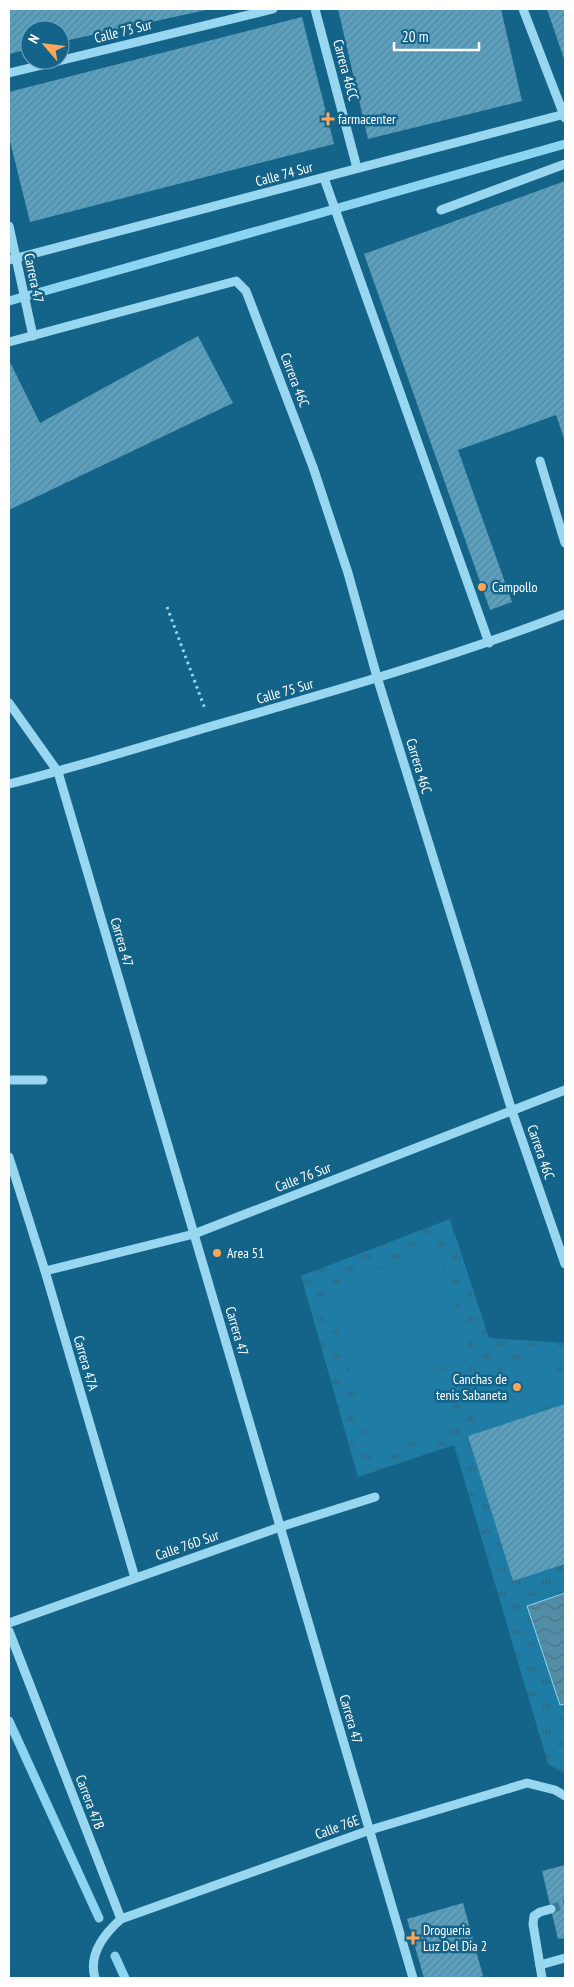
<svg xmlns="http://www.w3.org/2000/svg" width="574" height="1987" font-family="'PT Sans Narrow',sans-serif">
	<style>
		.park { fill: url(#park-tufts) }
		.pitch { fill: #1f7ca4 }
		.water { fill: url(#water-waves); stroke: #8bd5f3 }
		.lines { fill: none; stroke-linecap: round; stroke-linejoin: round }
		.stream { stroke: #8bd5f3; stroke-width: 9 }
		.building { fill: url(#building-hatch) }
		.minor-tunnel { stroke: #377a9a; stroke-width: 9; stroke-dasharray: 9 4.5; stroke-linecap: butt }
		.path { stroke: #99d6ef; stroke-width: 3; stroke-dasharray: 2.5 4; stroke-linecap: butt }
		.minor { stroke: #99d6ef; stroke-width: 9 }
		.poi-dot { fill: #ffa558; stroke: #146388; stroke-width: 2 }
		.labels { text-anchor: middle; stroke-width: 5; stroke-linejoin: round; paint-order: stroke }
		.street-label { font-size: 14px; fill: #fff; stroke: #146388 }
		.poi-label { font-size: 14px; fill: #fff; stroke: #146388; text-anchor: start }
	</style>
	<defs>
		<pattern id="park-tufts" width="24" height="20" patternUnits="userSpaceOnUse" patternTransform="scale(1.25)"><rect width="24" height="20" fill="#1f7ca4"/><path d="M3 7l-1-3M5 7V3M7 7l1-3M15 17l-1-3M17 17v-4M19 17l1-3" fill="none" stroke="#366478"/></pattern>
		<pattern id="water-waves" width="16" height="10" patternUnits="userSpaceOnUse" patternTransform="scale(1.25)"><rect width="16" height="10" fill="#528da8"/><path d="M0 5q4-4 8 0t8 0" fill="none" stroke="#507383"/></pattern>
		<pattern id="building-hatch" width="6" height="6" patternUnits="userSpaceOnUse" patternTransform="scale(1.25)"><rect width="6" height="6" fill="#5ba0be"/><path d="M-1 1l2-2M0 6l6-6M5 7l2-2" fill="none" stroke="#56879c"/></pattern>
	</defs>
	<rect width="100%" height="100%" fill="#146388"/>
	<polygon class="park" points="450,1219 489,1338 565,1343 565,1774 548,1764 454,1445 358,1477 301,1276"/>
	<g class="pitch">
		<polygon points="436,1246 472,1358 438,1370 458,1424 373,1452 328,1292"/>
		<polygon points="552,1353 565,1393 565,1400 485,1428 469,1380"/>
	</g>
	<polygon class="water" points="565,1593 565,1704 560,1705 527,1606"/>
	<g class="lines">
		<g class="stream">
			<polyline points="9,301 565,144"/>
			<polyline points="9,1721 99,1918"/>
			<polyline points="115,1956 125,1978"/>
		</g>
	</g>
	<g class="building">
		<polygon points="9,9 205,9 206,10 60,42 60,30 30,30 30,49 9,54"/>
		<polygon points="338,9 501,9 522,101 368,139"/>
		<polygon points="547,9 565,9 565,62"/>
		<polygon points="302,17 334,144 30,222 9,137 9,92"/>
		<polygon points="565,181 565,441 556,415 458,450 512,602 490,610 364,254"/>
		<polygon points="198,336 233,403 9,510 9,360 40,423"/>
		<polygon points="565,1404 565,1564 513,1581 468,1436"/>
		<polygon points="565,1865 565,1938 558,1939 542,1871"/>
		<polygon points="463,1903 483,1976 476,1978 424,1978 407,1919"/>
	</g>
	<g class="lines">
		<polyline class="minor-tunnel" points="551,1909 565,1904"/>
		<polyline class="path" points="167,607 205,709"/>
		<g class="minor">
			<polyline points="315,9 357,168"/>
			<polyline points="523,9 565,118"/>
			<polyline points="9,73 273,9"/>
			<polyline points="324,178 489,643"/>
			<polyline points="441,210 565,164"/>
			<polyline points="9,226 33,336"/>
			<polyline points="9,260 565,114"/>
			<polyline points="9,342 236,281 246,291 313,467 348,573 377,677 512,1111 565,1264"/>
			<polyline points="540,461 565,543"/>
			<polyline points="9,703 58,772 413,1978"/>
			<path d="M9,784c68,-17 135,-38 203,-58 119,-34 238,-68 353,-112"/>
			<polyline points="9,1080 43,1080"/>
			<polyline points="9,1157 45,1271 135,1578"/>
			<polyline points="45,1271 194,1234 565,1090"/>
			<polyline points="9,1623 280,1527 375,1497"/>
			<polyline points="9,1631 121,1919"/>
			<polyline points="540,1965 565,1958"/>
			<path d="M95,1978c-7,-24 9,-44 26,-59l249,-89 157,-47 28,7 10,6"/>
			<polyline points="542,1978 533,1924 534,1916 540,1912 551,1909"/>
		</g>
	</g>
	<g class="poi-dot">
		<path d="M325.5 111.5h5v5h5v5h-5v5h-5v-5h-5v-5h5z"/>
		<circle cx="482" cy="587" r="5"/>
		<circle cx="217" cy="1253" r="5"/>
		<circle cx="517" cy="1387" r="5"/>
		<path d="M410.5 1930.5h5v5h5v5h-5v5h-5v-5h-5v-5h5z"/>
	</g>
	<g class="labels">
		<g class="street-label">
			<text transform="translate(123 31) rotate(-14)" y="5">Calle 73 Sur</text>
			<text transform="translate(346 70) rotate(75)" y="5">Carrera 46CC</text>
			<text transform="translate(284 174) rotate(-15)" y="5">Calle 74 Sur</text>
			<text transform="translate(34 278) rotate(78)" y="5">Carrera 47</text>
			<text transform="translate(295 380) rotate(69)" y="5">Carrera 46C</text>
			<text transform="translate(285 691) rotate(-16)" y="5">Calle 75 Sur</text>
			<text transform="translate(419 766) rotate(73)" y="5">Carrera 46C</text>
			<text transform="translate(122 942) rotate(74)" y="5">Carrera 47</text>
			<text transform="translate(541 1152) rotate(71)" y="5">Carrera 46C</text>
			<text transform="translate(303 1177) rotate(-21)" y="5">Calle 76 Sur</text>
			<text transform="translate(237 1331) rotate(74)" y="5">Carrera 47</text>
			<text transform="translate(86 1363) rotate(74)" y="5">Carrera 47A</text>
			<text transform="translate(187 1545) rotate(-19)" y="5">Calle 76D Sur</text>
			<text transform="translate(351 1719) rotate(74)" y="5">Carrera 47</text>
			<text transform="translate(90 1802) rotate(69)" y="5">Carrera 47B</text>
			<text transform="translate(337 1827) rotate(-20)" y="5">Calle 76E</text>
		</g>
		<g class="poi-label">
			<text x="338" y="124">farmacenter</text>
			<text x="492" y="592">Campollo</text>
			<text x="227" y="1258">Area 51</text>
			<text x="507" y="1384" text-anchor="end">Canchas de<tspan x="507" dy="16">tenis Sabaneta</tspan></text>
			<text x="423" y="1935">Drogueria<tspan x="423" dy="16">Luz Del Dia 2</tspan></text>
		</g>
	</g>
	<rect width="574" height="1987" fill="none" stroke="#ffffff" stroke-width="20"/>
	<g transform="translate(45 45) rotate(298)"><circle r="24" fill="#146388" stroke="#72a1b8"/>
	<path d="M0-4L9 19L0 12L-9 19Z" fill="#ffa558"/>
	<text y="-8" font-size="14" font-weight="bold" text-anchor="middle" fill="#ffffff">N</text>
	</g>
	<path d="M394 42v8h85v-8" fill="none" stroke="#ffffff" stroke-width="2.5"/>
	<text x="402" y="42" font-size="15" fill="#ffffff" stroke="#146388" stroke-width="4" paint-order="stroke">20 m</text>
</svg>
